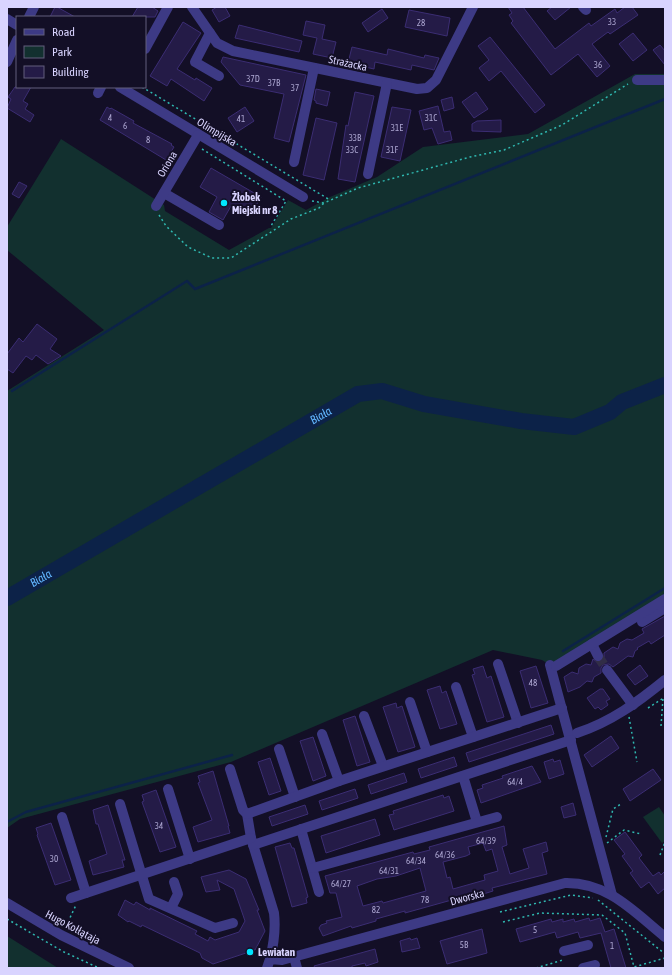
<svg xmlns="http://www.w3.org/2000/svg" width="672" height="975" font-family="'Asap Condensed',sans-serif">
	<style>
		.green { fill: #12302f }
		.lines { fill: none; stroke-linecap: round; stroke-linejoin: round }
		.stream { stroke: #0c2248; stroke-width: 2.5 }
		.river { stroke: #0c2248; stroke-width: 16 }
		.building { fill: #241b47; stroke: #3b2d73; fill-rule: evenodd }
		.minor-tunnel { stroke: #312d47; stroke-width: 10; stroke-dasharray: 10 5; stroke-linecap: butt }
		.path { stroke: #2fb8b0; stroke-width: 1.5; stroke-dasharray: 2 3; stroke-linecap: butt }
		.minor { stroke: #3d3a85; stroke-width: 10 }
		.poi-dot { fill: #00e5ff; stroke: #130f26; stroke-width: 1.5 }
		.labels { text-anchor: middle; stroke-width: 4; stroke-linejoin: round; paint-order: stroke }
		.number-label { font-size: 9px; fill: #aca6d1 }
		.street-label { font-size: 11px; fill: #d9d4ff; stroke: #130f26 }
		.poi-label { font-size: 11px; font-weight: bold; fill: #d9d4ff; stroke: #130f26; text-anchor: start }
		.water-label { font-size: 12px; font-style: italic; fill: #62b6ff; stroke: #130f26 }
	</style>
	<rect width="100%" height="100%" fill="#130f26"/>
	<g class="green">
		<polygon points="635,74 665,74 665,595 550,665 542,660 493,650 231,762 20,819 7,828 7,391 104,330 7,250 7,227 61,139 164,205 165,211 229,250 269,228 271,228 288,200 306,210 330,197 377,177 423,147 528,134"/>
		<polygon points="659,807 665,816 665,841 662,843 643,817"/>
		<polygon points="7,936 58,968 7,968"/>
	</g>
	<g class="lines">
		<g class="stream">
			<polyline points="12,391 187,281 195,289 665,99"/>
			<polyline points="563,651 665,588"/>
			<polyline points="7,822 26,812 232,755"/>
		</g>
		<path class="river" id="s1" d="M7,598l351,-204 24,-3 42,13 97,17 53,6 36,-15 12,-10 43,-17"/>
	</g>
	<g class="building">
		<polygon points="55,7 57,7 75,17 50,17"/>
		<polygon points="138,7 152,7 158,11 155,17 132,17"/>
		<polygon points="217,7 225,7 230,16 219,22 212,10"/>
		<polygon points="508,7 523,7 555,49 589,23 591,26 615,9 617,13 625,7 632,7 638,15 610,34 608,32 592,44 610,66 597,77 578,54 551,75 511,23 513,21 509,15 512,13"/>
		<polygon points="552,7 571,7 555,20 547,11"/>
		<polygon points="382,9 388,18 368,32 362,23"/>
		<polygon points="409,10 450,18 447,36 405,27"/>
		<polygon points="306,21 325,25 322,39 336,42 332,58 313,54 317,38 303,35"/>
		<polygon points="183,22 201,33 177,69 195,80 196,78 212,88 204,101 171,79 167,86 150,76"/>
		<polygon points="239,25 302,41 299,52 235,38"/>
		<polygon points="633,33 647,50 633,61 619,44"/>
		<polygon points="490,37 545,105 535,113 501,71 489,81 479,68 489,60 478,46"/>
		<polygon points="660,45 665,51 665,65 653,50"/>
		<polygon points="352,47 387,55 388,49 424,58 425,55 439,58 434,70 412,65 411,70 375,62 374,69 348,63"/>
		<polygon points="223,57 306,75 289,142 274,138 284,94 240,85 221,62"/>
		<polygon points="15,87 31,87 23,101 28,104 25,109 34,115 30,122 7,108 11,99 8,97"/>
		<polygon points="316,89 330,92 327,106 316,103 316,101 314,100"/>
		<polygon points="355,92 374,96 355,182 338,179 346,125 348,126"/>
		<polygon points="476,92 488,109 474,118 462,102"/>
		<polygon points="452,97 454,108 444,111 441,100"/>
		<polygon points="438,106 444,132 450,131 452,140 438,144 432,128 424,130 419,111"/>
		<polygon points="107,107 110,109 111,108 134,121 133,123 172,144 171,145 174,147 166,160 100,120"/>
		<polygon points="245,107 254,121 237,132 228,118"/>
		<polygon points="392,107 411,110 400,161 381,157"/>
		<polygon points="316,118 337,123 324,180 303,175"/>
		<polygon points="501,120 501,132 472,131 472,124 477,121"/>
		<polygon points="211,168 261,197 249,217 231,206 223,220 209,212 217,197 200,187"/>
		<polygon points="19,182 27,186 19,198 12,194"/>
		<polygon points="37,324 57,339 50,349 61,356 48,364 36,355 32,360 26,356 13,373 7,369 7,354 19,338 23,342"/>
		<polygon points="665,616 665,635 651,644 649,641 637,648 638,649 635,651 633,657 628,656 613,667 609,664 603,665 601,668 601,673 594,677 592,682 587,681 580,687 568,692 564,677 572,672 578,674 579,668 586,664 591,665 593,659 597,662 601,662 604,657 604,653 613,647 618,649 620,643 627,639 632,640 644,633 642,629"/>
		<polygon points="640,665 648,676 635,685 627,675"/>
		<polygon points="483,666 487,678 491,676 504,717 487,722 472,675 475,674 473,669"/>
		<polygon points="536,666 548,703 531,708 520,671"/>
		<polygon points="440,686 442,693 446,691 457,724 440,729 427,690"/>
		<polygon points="600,689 603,689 610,699 606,701 608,705 601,710 598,707 595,709 587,698"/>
		<polygon points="396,703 397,708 402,706 415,747 398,752 383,707"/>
		<polygon points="355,716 370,762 357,766 343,720"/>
		<polygon points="551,725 554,734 469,762 466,753"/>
		<polygon points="611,736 619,748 592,767 584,755"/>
		<polygon points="313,737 326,776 313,781 300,741"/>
		<polygon points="454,757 457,766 421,778 418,769"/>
		<polygon points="270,758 281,791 269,795 258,762"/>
		<polygon points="553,759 554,762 560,760 564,774 549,779 544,762"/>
		<polygon points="532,766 541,782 481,803 477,790 483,788 482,785 503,778 502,776"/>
		<polygon points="653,769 661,780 630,801 623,789"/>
		<polygon points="213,771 229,826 228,826 230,833 198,842 193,827 212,820 198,783 200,782 198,776"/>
		<polygon points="404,773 407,782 371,794 368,785"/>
		<polygon points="355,789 358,798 322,810 319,801"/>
		<polygon points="156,790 176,847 160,852 142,802 144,801 142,795"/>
		<polygon points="443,795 444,798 449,796 454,811 394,830 389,815 394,814 393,811"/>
		<polygon points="573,803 576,815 564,818 561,807"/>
		<polygon points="108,805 125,860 122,860 124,867 93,875 89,861 107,854 98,824 96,824 93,810"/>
		<polygon points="305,805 308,814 272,826 269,817"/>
		<polygon points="375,819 380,835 326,853 321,836"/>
		<polygon points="51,823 71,880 55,885 37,835 38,834 36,828"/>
		<path d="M504,826l3,19 -5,2 8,27 19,-6 -6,-19 23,-7 2,9 -6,2 5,21 -55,14 1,3 -13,4 -1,-2 -13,3 -61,17v-2l-29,8v2l-24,7 -1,-2 -28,10 -4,-8 2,-3 6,-2 -1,-2 16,-4 -6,-24h-6l-5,-17 88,-24 1,2 16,-4 -1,-3zM483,843l3,8 6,-2 6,22 -14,4 1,5 -32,9 -3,-12 -3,1 -4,-16 23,-6 4,-2 -2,-7zM420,868l6,23 -43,12 -1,-2 -19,5 -6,-20 20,-7 19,-3z"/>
		<polygon points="625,832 642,855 639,858 653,876 659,872 661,875 665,871 665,888 658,894 649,882 641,888 630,873 633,871 622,856 625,854 614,840"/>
		<polygon points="290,843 292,848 294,848 308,897 306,898 307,903 292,907 275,847"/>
		<polygon points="229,870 246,879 259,910 257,910 265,931 255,950 213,964 202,958 200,953 142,925 141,927 129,921 128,922 118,915 125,900 134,905 136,902 150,910 150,908 197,931 195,934 208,941 210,937 215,940 239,932 245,921 234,889 217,880 220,890 206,892 201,877"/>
		<polygon points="589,918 590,921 600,918 605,932 614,929 626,968 611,968 601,933 580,938 578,932 557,938 555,932 520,942 516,929 551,919 552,922 563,919 563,922 574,919 575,922"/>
		<polygon points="482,929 487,953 447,964 440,941"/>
		<polygon points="410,938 411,940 417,938 420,948 402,952 400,941"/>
		<polygon points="375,949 378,962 366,966 365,963 352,966 352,968 315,968 314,966"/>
	</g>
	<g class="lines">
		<polyline class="minor-tunnel" points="598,656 607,670"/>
		<g class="path">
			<polyline points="142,87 330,200"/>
			<polyline points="202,149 286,201 271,226"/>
			<polyline points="312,201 324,203 358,188 470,157 504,150 562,125 628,84"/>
			<polyline points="159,215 166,226 188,247 212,258 231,258 291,219 319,208 324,203"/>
			<polyline points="648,708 665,697"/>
			<polyline points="629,717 637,762"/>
			<polyline points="661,726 663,698"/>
			<polyline points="606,837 613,809 621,804"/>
			<polyline points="607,843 624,830 641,834"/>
			<polyline points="660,855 665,842"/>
			<polyline points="598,900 665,954"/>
			<polyline points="500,912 571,895 593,898"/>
			<polyline points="7,919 64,952 99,968"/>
			<polyline points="68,922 76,905"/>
			<polyline points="503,922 540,913 602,915 625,933 634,967 665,958"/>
			<polyline points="536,968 563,960"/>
		</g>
		<g class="minor">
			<polyline points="192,7 217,43 233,51 417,89 427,88 436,80 473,7"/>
			<polyline points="583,7 586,10"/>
			<polyline points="29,17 34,7"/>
			<polyline points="7,19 17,25"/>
			<polyline points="210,33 195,62 219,76"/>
			<polyline points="145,49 168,7"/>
			<polyline points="7,62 17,40"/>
			<polyline points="637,80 665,80"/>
			<polyline points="120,87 303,197"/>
			<polyline points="98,93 101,87"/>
			<polyline points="294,162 314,68"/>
			<polyline points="368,174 387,83"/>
			<polyline points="164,193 219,225"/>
			<polyline points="156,206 198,135"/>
			<polyline points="642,622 665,608"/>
			<polyline points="592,644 598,656"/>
			<polyline points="498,664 518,723"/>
			<polyline points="550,665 612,895"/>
			<polyline points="556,666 665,599"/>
			<polyline points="607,670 633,705"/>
			<polyline points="456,687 473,737"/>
			<polyline points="410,702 427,752"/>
			<polyline points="364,716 383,766"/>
			<path d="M577,733c34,-11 61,-31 88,-53"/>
			<polyline points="322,734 339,781"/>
			<polyline points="279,749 295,797"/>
			<path d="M230,769l13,41 4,4 4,24 23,75c2,17 0,30 -4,46"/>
			<polyline points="463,776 477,822"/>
			<polyline points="168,789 190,859"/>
			<polyline points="120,804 149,899 215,928 233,923"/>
			<polyline points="247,814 339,781 562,708"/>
			<polyline points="62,817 86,893"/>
			<polyline points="301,829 319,892"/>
			<polyline points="253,845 571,740"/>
			<polyline points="313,868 497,817"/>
			<polyline points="71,898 251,838"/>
			<polyline points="7,903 61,935 129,968"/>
			<polyline points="171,908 178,894 174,882"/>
			<polyline points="564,951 588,945"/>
			<polyline points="294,957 297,968"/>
			<path d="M267,968l3,-9 12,1 283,-77c43,-1 69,29 100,54"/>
			<polyline points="583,968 595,965"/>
		</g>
	</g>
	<g class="poi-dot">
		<circle cx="224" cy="203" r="4"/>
		<circle cx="250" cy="952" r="4"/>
	</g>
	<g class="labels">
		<g class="number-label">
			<text x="612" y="25">33</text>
			<text x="421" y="26">28</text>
			<text x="598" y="68">36</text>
			<text x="253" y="82">37D</text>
			<text x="274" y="86">37B</text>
			<text x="295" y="91">37</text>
			<text x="110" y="121">4</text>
			<text x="431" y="121">31C</text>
			<text x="241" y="122">41</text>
			<text x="125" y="129">6</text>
			<text x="397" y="131">31E</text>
			<text x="355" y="141">33B</text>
			<text x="148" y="143">8</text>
			<text x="352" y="153">33C</text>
			<text x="392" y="153">31F</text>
			<text x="533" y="686">48</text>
			<text x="515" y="785">64/4</text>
			<text x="159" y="829">34</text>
			<text x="486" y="844">64/39</text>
			<text x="445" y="858">64/36</text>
			<text x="54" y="862">30</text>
			<text x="416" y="864">64/34</text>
			<text x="389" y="874">64/31</text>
			<text x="341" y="887">64/27</text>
			<text x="425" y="903">78</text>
			<text x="376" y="913">82</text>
			<text x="535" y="933">5</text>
			<text x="464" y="948">5B</text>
			<text x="612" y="949">1</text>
		</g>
		<g class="street-label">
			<text transform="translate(348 63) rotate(12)" y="4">Strażacka</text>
			<text transform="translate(217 132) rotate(31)" y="4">Olimpijska</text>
			<text transform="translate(167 164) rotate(-59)" y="4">Oriona</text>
			<text transform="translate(467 897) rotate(-15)" y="4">Dworska</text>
			<text transform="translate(73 927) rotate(28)" y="4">Hugo Kołłątaja</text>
		</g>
		<g class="poi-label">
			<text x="232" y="201">Żłobek<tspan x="232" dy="13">Miejski nr 8</tspan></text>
			<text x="258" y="956">Lewiatan</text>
		</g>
		<g class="water-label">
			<text dy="4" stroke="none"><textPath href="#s1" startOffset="363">Biała</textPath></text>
			<text dy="4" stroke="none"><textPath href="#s1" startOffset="39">Biała</textPath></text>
		</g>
	</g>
	<rect width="672" height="975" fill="none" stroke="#d9d4ff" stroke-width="16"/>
	<rect x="16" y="16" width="130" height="72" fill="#130f26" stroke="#625e7d"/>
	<rect x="24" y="29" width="20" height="6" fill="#3d3a85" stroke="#625e7d"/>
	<text x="52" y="36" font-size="12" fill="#d9d4ff">Road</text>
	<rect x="24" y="46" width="20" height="12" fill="#12302f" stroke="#625e7d"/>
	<text x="52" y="56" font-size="12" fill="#d9d4ff">Park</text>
	<rect x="24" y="66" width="20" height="12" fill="#241b47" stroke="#625e7d"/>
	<text x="52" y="76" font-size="12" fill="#d9d4ff">Building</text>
</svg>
